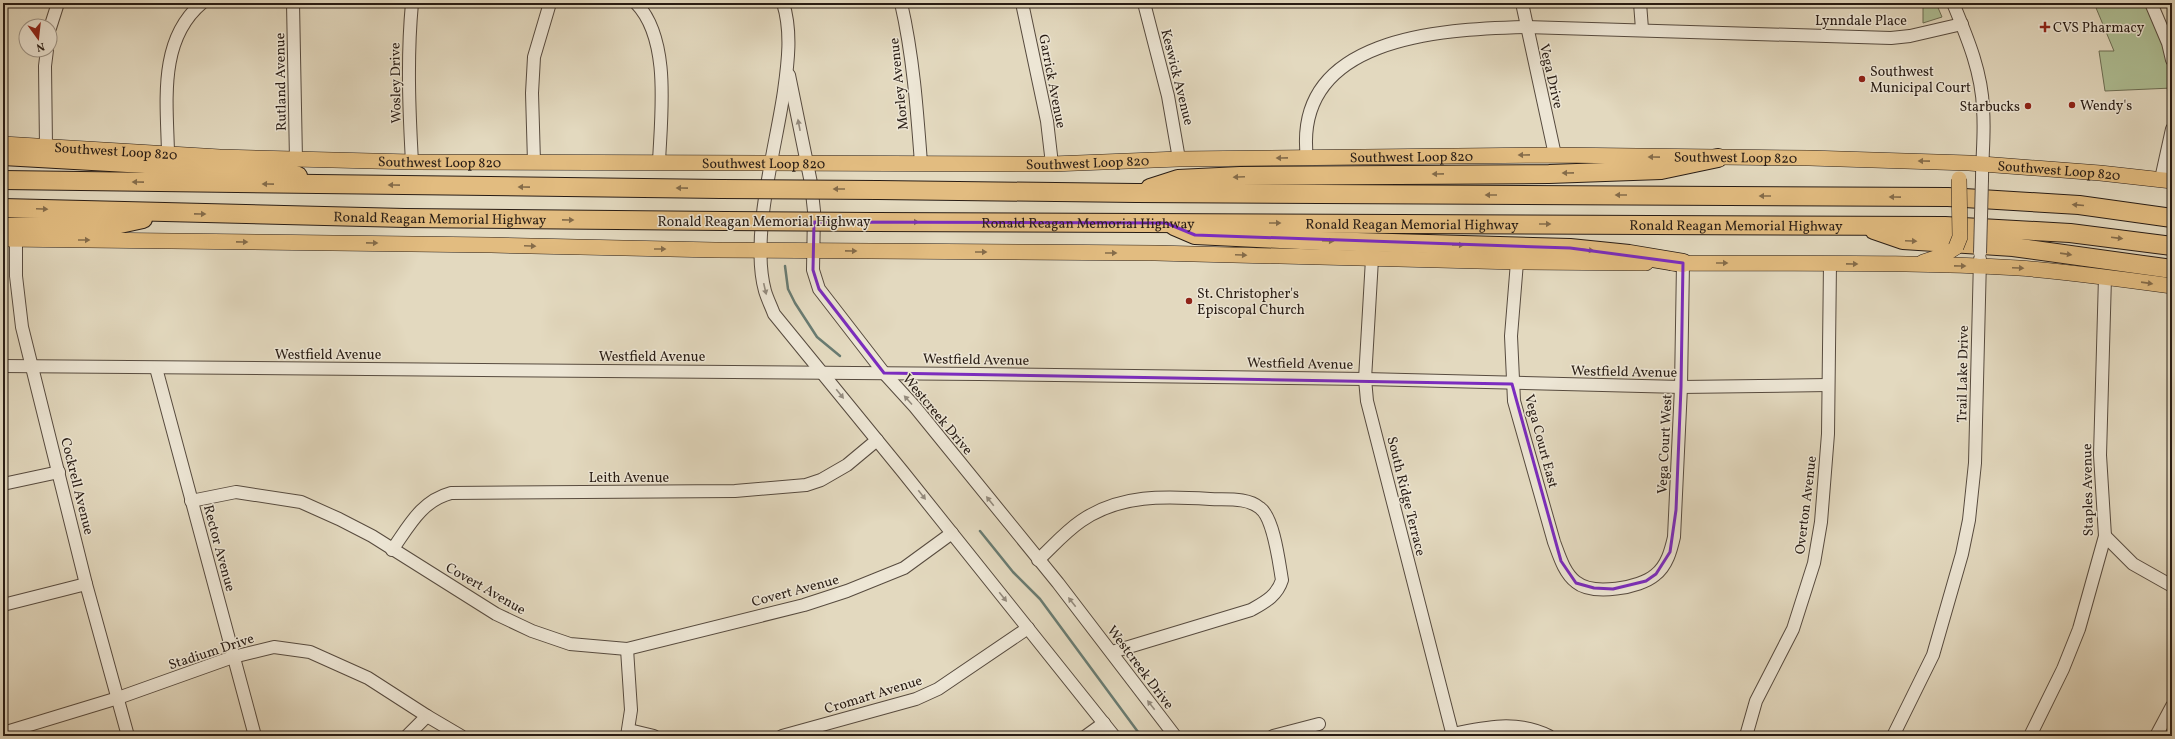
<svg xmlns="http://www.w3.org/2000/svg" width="2175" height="739" font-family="Vollkorn,serif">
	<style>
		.green { fill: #afc096; stroke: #6c6e55 }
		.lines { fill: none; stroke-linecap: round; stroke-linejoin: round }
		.stream { stroke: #697b71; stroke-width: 2.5 }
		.minor-casing { stroke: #574b3f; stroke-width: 14 }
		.major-casing { stroke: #281c14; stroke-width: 16 }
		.highway-casing { stroke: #281c14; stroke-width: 20 }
		.minor { stroke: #ede6d5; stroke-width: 12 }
		.major { stroke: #e2bc80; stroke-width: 15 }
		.highway { stroke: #e2bc80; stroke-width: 18 }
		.minor-bridge-casing { stroke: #574b3f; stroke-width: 14; stroke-linecap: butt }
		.major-bridge-casing { stroke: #281c14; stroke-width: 16; stroke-linecap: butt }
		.highway-bridge-casing { stroke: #281c14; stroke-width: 20; stroke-linecap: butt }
		.minor-bridge { stroke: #ede6d5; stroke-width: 12 }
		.major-bridge { stroke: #e2bc80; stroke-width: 15 }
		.highway-bridge { stroke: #e2bc80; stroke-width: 18 }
		.oneway { fill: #948b7e }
		.oneway2 { fill: #856c4a }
		.marked { fill: none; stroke: #7b2cbf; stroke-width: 3; stroke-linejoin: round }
		.poi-dot { fill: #8f2418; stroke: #ede6d5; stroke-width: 1.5 }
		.labels { text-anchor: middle; stroke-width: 3; stroke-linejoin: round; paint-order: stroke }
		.street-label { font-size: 14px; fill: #281c14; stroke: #ede6d5 }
		.poi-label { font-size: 14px; fill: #281c14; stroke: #ede6d5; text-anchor: start }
	</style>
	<rect width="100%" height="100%" fill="#e3d9bf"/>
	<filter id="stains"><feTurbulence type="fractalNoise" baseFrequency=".005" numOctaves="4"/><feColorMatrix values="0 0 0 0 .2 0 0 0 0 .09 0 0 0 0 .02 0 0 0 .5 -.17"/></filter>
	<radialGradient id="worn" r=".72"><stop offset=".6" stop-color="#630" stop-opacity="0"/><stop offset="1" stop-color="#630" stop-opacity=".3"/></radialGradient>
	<g class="green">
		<polygon points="1923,3 1936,3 1942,17 1923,23"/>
		<polygon points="2094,3 2151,3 2172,60 2172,88 2105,91 2099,51 2114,51"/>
	</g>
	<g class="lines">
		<g class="stream">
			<polyline points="785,266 788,289 795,303 817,337 840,356"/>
			<polyline points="980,531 1013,572 1040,599 1141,736"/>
		</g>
		<defs>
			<g id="minor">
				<polyline points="293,3 296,160"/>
				<path d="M412,3c-5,53 -3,106 0,159"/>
				<path d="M636,3c35,36 25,112 23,159"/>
				<path d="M783,3c9,28 5,60 1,88 -8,56 -34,146 -19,200 2,7 6,15 9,23l129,158 211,264"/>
				<path d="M901,3c12,52 16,106 20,160"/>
				<polyline points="1022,3 1047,121 1052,164"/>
				<polyline points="1144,3 1168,96 1179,159"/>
				<polyline points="1522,3 1555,155"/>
				<polyline points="1640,3 1642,29"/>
				<path d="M1953,3c14,34 29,69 30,106 2,23 -1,47 -1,70"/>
				<polyline points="2151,3 2168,43 2172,60"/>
				<polyline points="50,28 58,3"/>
				<polyline points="789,75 811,183 814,211 813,270 819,289 884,373 915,407 1058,583 1175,736"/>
				<polyline points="46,146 45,66 47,50"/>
				<path d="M168,153c-1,-51 -10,-113 34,-150"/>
				<path d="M1307,158c-15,-121 133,-129 219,-131l365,11 19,-2 52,-12"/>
				<polyline points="534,162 532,93 534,57 550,3"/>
				<polyline points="2161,179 2172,129"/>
				<polyline points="16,240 16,276 22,327 86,584 128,736"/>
				<polyline points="1372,259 1365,379 1367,401 1453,736"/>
				<path d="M1517,262l-6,74 3,65 40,141c5,13 10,31 22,40 17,14 64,6 79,-7 12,-9 16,-25 19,-38l7,-150 2,-124"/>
				<polyline points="3,366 978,374 1365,379 1681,387 1828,385"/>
				<polyline points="156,368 255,736"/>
				<polyline points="3,484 59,472"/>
				<polyline points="191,501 236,492 301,502 339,519 372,536 496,614 532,631 570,644 627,649 804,605 847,591 904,568 952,533"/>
				<polyline points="2105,536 2133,564 2172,586"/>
				<path d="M392,550c17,-24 29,-49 59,-57l284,-2 71,-6 15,-5 26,-15 30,-25"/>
				<path d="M1038,560c14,-13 27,-28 43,-39 39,-27 84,-25 129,-22 16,1 37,-2 50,9 14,10 19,55 22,72 -5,16 -17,22 -31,30l-139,42"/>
				<polyline points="3,605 86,584"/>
				<polyline points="627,649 631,710 627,736"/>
				<polyline points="629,730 654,736"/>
				<polyline points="3,733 118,698 233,657 274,647 310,652 368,678 427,716 461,736"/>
				<path d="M1453,734c32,-7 65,-14 96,2"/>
				<polyline points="407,736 427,716"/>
				<polyline points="782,736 916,699 938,689 1028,628"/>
				<polyline points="1086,736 1104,723"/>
				<polyline points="1273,736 1319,724"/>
				<polyline points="1746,736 1756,701 1793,629 1814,563 1821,522 1828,434 1830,263"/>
				<polyline points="1893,736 1933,655 1962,554 1969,520 1975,463 1980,259"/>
				<polyline points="2030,736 2063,669 2079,629 2105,536 2100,455 2105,277"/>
				<polyline points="2156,736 2172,706"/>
			</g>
			<g id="major">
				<path id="s1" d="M3,144l217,13 192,5 640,2 127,-5 376,-4 254,3 160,5 131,10 72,8"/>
				<polyline points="3,239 491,245 715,250 1155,253 1517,262 1646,263"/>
				<polyline points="1923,262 1944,255 1956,247"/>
				<path d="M1672,263c115,1 232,-2 347,5 51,4 102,11 153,18"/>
			</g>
			<g id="highway">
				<polyline points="3,156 287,172 298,176"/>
				<polyline points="3,180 721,189"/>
				<polyline points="1150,188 1178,179 1240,176 1549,174 1661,170 1718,158"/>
				<polyline points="878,190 1136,193 1948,197 2079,205 2172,218"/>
				<path id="s2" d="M3,208l402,10 319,3"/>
				<path id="s3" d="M874,222l1071,4 125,7 102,13"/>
				<polyline points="1174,226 1195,235 1321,241 1570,248 1629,254 1683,263"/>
				<polyline points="3,227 120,224 143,219"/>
				<polyline points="1874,230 1903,240 2013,247 2172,269"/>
			</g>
		</defs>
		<use href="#minor" class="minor-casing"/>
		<use href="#major" class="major-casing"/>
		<use href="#highway" class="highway-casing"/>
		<use href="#minor" class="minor"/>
		<use href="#major" class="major"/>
		<use href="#highway" class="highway"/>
		<defs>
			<polyline id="minor-bridge" points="1980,253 1982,179"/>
			<polyline id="major-bridge" points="1956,247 1960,237 1959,179"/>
			<g id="highway-bridge">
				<polyline points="721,189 878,190"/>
				<polyline points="724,221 874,222"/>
			</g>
		</defs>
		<use href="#minor-bridge" class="minor-bridge-casing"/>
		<use href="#major-bridge" class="major-bridge-casing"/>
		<use href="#highway-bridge" class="highway-bridge-casing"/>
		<use href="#minor-bridge" class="minor-bridge"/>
		<use href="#major-bridge" class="major-bridge"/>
		<use href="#highway-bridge" class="highway-bridge"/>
	</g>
	<defs><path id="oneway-solid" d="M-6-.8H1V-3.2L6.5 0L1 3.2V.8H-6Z"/></defs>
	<g class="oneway">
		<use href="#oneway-solid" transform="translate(799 125) rotate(-101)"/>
		<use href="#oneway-solid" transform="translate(765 289) rotate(77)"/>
		<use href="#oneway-solid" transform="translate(840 394) rotate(51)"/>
		<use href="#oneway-solid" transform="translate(908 400) rotate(-132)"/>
		<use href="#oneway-solid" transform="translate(922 495) rotate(52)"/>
		<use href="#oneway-solid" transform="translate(990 501) rotate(-129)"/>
		<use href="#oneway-solid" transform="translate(1003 597) rotate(51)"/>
		<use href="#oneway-solid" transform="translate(1072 602) rotate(-128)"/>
		<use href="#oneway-solid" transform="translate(1151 705) rotate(-128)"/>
	</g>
	<g class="oneway2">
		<use href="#oneway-solid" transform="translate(1524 155) rotate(179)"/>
		<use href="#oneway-solid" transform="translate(1654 157) rotate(-179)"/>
		<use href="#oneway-solid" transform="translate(1282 158) rotate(179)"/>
		<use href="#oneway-solid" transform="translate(1924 161) rotate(-179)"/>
		<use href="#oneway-solid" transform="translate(1568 173) rotate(179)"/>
		<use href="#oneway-solid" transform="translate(1438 174) rotate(179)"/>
		<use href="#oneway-solid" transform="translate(1239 177) rotate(178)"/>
		<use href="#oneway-solid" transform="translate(138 182) rotate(-179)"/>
		<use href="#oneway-solid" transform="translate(268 184) rotate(-179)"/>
		<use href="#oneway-solid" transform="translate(394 185) rotate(-179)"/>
		<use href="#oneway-solid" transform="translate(524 187) rotate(-179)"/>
		<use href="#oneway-solid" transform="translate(682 188) rotate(-179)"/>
		<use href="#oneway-solid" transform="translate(839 189) rotate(-180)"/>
		<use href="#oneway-solid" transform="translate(1491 195) rotate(-180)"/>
		<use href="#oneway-solid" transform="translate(1621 195) rotate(-180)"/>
		<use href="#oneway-solid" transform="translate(1765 196) rotate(-180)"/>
		<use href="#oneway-solid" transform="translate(1895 197) rotate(-179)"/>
		<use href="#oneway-solid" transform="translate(2078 205) rotate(-175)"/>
		<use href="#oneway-solid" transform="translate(42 209) rotate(2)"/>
		<use href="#oneway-solid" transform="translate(200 214) rotate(1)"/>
		<use href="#oneway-solid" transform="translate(568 220) rotate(1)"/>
		<use href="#oneway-solid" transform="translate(913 222)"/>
		<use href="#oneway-solid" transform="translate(1275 223)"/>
		<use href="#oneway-solid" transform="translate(1545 224)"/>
		<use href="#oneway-solid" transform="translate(2117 238) rotate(7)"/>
		<use href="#oneway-solid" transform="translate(84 240)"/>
		<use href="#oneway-solid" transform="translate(1328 241) rotate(2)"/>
		<use href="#oneway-solid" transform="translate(1911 241) rotate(2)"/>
		<use href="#oneway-solid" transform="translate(242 242) rotate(1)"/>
		<use href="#oneway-solid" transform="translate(372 243) rotate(1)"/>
		<use href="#oneway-solid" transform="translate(1458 245) rotate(1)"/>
		<use href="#oneway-solid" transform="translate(530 246) rotate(2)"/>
		<use href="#oneway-solid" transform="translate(660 249)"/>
		<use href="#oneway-solid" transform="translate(1588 250) rotate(6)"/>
		<use href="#oneway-solid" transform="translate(851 251) rotate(1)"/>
		<use href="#oneway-solid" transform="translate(981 252)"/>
		<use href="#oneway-solid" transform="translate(1111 253)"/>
		<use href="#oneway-solid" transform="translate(2066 254) rotate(8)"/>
		<use href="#oneway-solid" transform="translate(1241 255) rotate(2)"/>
		<use href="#oneway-solid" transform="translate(1722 263)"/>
		<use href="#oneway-solid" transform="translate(1852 264) rotate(1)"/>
		<use href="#oneway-solid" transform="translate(1960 266) rotate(1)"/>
		<use href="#oneway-solid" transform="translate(2018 268) rotate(3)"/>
		<use href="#oneway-solid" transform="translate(2147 283) rotate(8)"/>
	</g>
	<path class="marked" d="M814,222l352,1 29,12 375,13 113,15 -2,124 -5,123 -6,42 -14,22 -10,7 -33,8 -19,-1 -18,-5 -15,-22 -49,-177 -628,-11 -65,-84 -6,-19z"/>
	<g class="poi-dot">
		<path d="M2043 21h4v4h4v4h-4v4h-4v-4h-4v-4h4z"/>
		<circle cx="1862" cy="79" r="4"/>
		<circle cx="2072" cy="105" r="4"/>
		<circle cx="2028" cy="106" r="4"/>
		<circle cx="1189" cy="301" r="4"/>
	</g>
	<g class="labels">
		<g class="street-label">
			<text x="1861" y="25">Lynndale Place</text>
			<text transform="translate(1552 76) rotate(77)" y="5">Vega Drive</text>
			<text transform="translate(1178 77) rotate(76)" y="5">Keswick Avenue</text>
			<text transform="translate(1053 81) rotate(79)" y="5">Garrick Avenue</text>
			<text transform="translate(280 82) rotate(-91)" y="5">Rutland Avenue</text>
			<text transform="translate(395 83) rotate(-91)" y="5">Wosley Drive</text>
			<text transform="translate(898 84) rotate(-96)" y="5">Morley Avenue</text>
			<text dy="5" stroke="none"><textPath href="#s1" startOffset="113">Southwest Loop 820</textPath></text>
			<text dy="5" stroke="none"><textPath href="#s1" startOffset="1409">Southwest Loop 820</textPath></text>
			<text dy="5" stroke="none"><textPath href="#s1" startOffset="1733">Southwest Loop 820</textPath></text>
			<text dy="5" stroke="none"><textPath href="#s1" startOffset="437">Southwest Loop 820</textPath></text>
			<text dy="5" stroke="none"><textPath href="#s1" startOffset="1085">Southwest Loop 820</textPath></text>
			<text dy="5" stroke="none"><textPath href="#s1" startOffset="761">Southwest Loop 820</textPath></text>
			<text dy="5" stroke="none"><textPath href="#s1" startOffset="2057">Southwest Loop 820</textPath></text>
			<text dy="5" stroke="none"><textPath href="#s2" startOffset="437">Ronald Reagan Memorial Highway</textPath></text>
			<text x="764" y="226">Ronald Reagan Memorial Highway</text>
			<text dy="5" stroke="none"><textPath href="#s3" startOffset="214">Ronald Reagan Memorial Highway</textPath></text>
			<text dy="5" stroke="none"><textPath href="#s3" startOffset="538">Ronald Reagan Memorial Highway</textPath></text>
			<text dy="5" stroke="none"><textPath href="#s3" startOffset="862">Ronald Reagan Memorial Highway</textPath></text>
			<text x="328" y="359">Westfield Avenue</text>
			<text x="652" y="361">Westfield Avenue</text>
			<text transform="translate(976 359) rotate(1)" y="5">Westfield Avenue</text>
			<text transform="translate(1300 363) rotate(1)" y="5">Westfield Avenue</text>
			<text transform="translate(1624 371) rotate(1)" y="5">Westfield Avenue</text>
			<text transform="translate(1962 374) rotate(-89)" y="5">Trail Lake Drive</text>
			<text transform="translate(938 414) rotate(50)" y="5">Westcreek Drive</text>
			<text transform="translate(1542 441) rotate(75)" y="5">Vega Court East</text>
			<text transform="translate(1664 444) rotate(-87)" y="5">Vega Court West</text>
			<text x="629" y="482">Leith Avenue</text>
			<text transform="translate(78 486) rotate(76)" y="5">Cockrell Avenue</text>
			<text transform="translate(2087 490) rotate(-91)" y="5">Staples Avenue</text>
			<text transform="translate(1407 496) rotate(76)" y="5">South Ridge Terrace</text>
			<text transform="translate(1805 505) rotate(-83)" y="5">Overton Avenue</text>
			<text transform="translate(220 548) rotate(75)" y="5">Rector Avenue</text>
			<text transform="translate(486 588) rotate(30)" y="5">Covert Avenue</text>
			<text transform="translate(795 590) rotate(-15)" y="5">Covert Avenue</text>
			<text transform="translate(211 651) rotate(-18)" y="5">Stadium Drive</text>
			<text transform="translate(1141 667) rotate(53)" y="5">Westcreek Drive</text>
			<text transform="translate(873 694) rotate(-17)" y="5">Cromart Avenue</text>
		</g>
		<g class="poi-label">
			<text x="2053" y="32">CVS Pharmacy</text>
			<text x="1870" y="76">Southwest<tspan x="1870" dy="16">Municipal Court</tspan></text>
			<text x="2080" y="110">Wendy's</text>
			<text x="2020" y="111" text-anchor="end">Starbucks</text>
			<text x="1197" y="298">St. Christopher's<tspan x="1197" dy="16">Episcopal Church</tspan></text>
		</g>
	</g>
	<rect width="2175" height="739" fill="none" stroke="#e3d9bf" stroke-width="16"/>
	<rect x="4" y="4" width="2167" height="731" fill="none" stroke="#281c14" stroke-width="2"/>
	<rect x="8" y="8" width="2159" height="723" fill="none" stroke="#281c14"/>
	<g transform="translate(38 38) rotate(165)"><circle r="19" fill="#ede6d5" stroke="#9e9588"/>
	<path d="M0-3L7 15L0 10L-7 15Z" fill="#8f2418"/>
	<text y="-6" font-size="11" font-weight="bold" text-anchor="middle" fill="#281c14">N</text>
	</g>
	<rect width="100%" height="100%" filter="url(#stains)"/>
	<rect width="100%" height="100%" fill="url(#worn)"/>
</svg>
